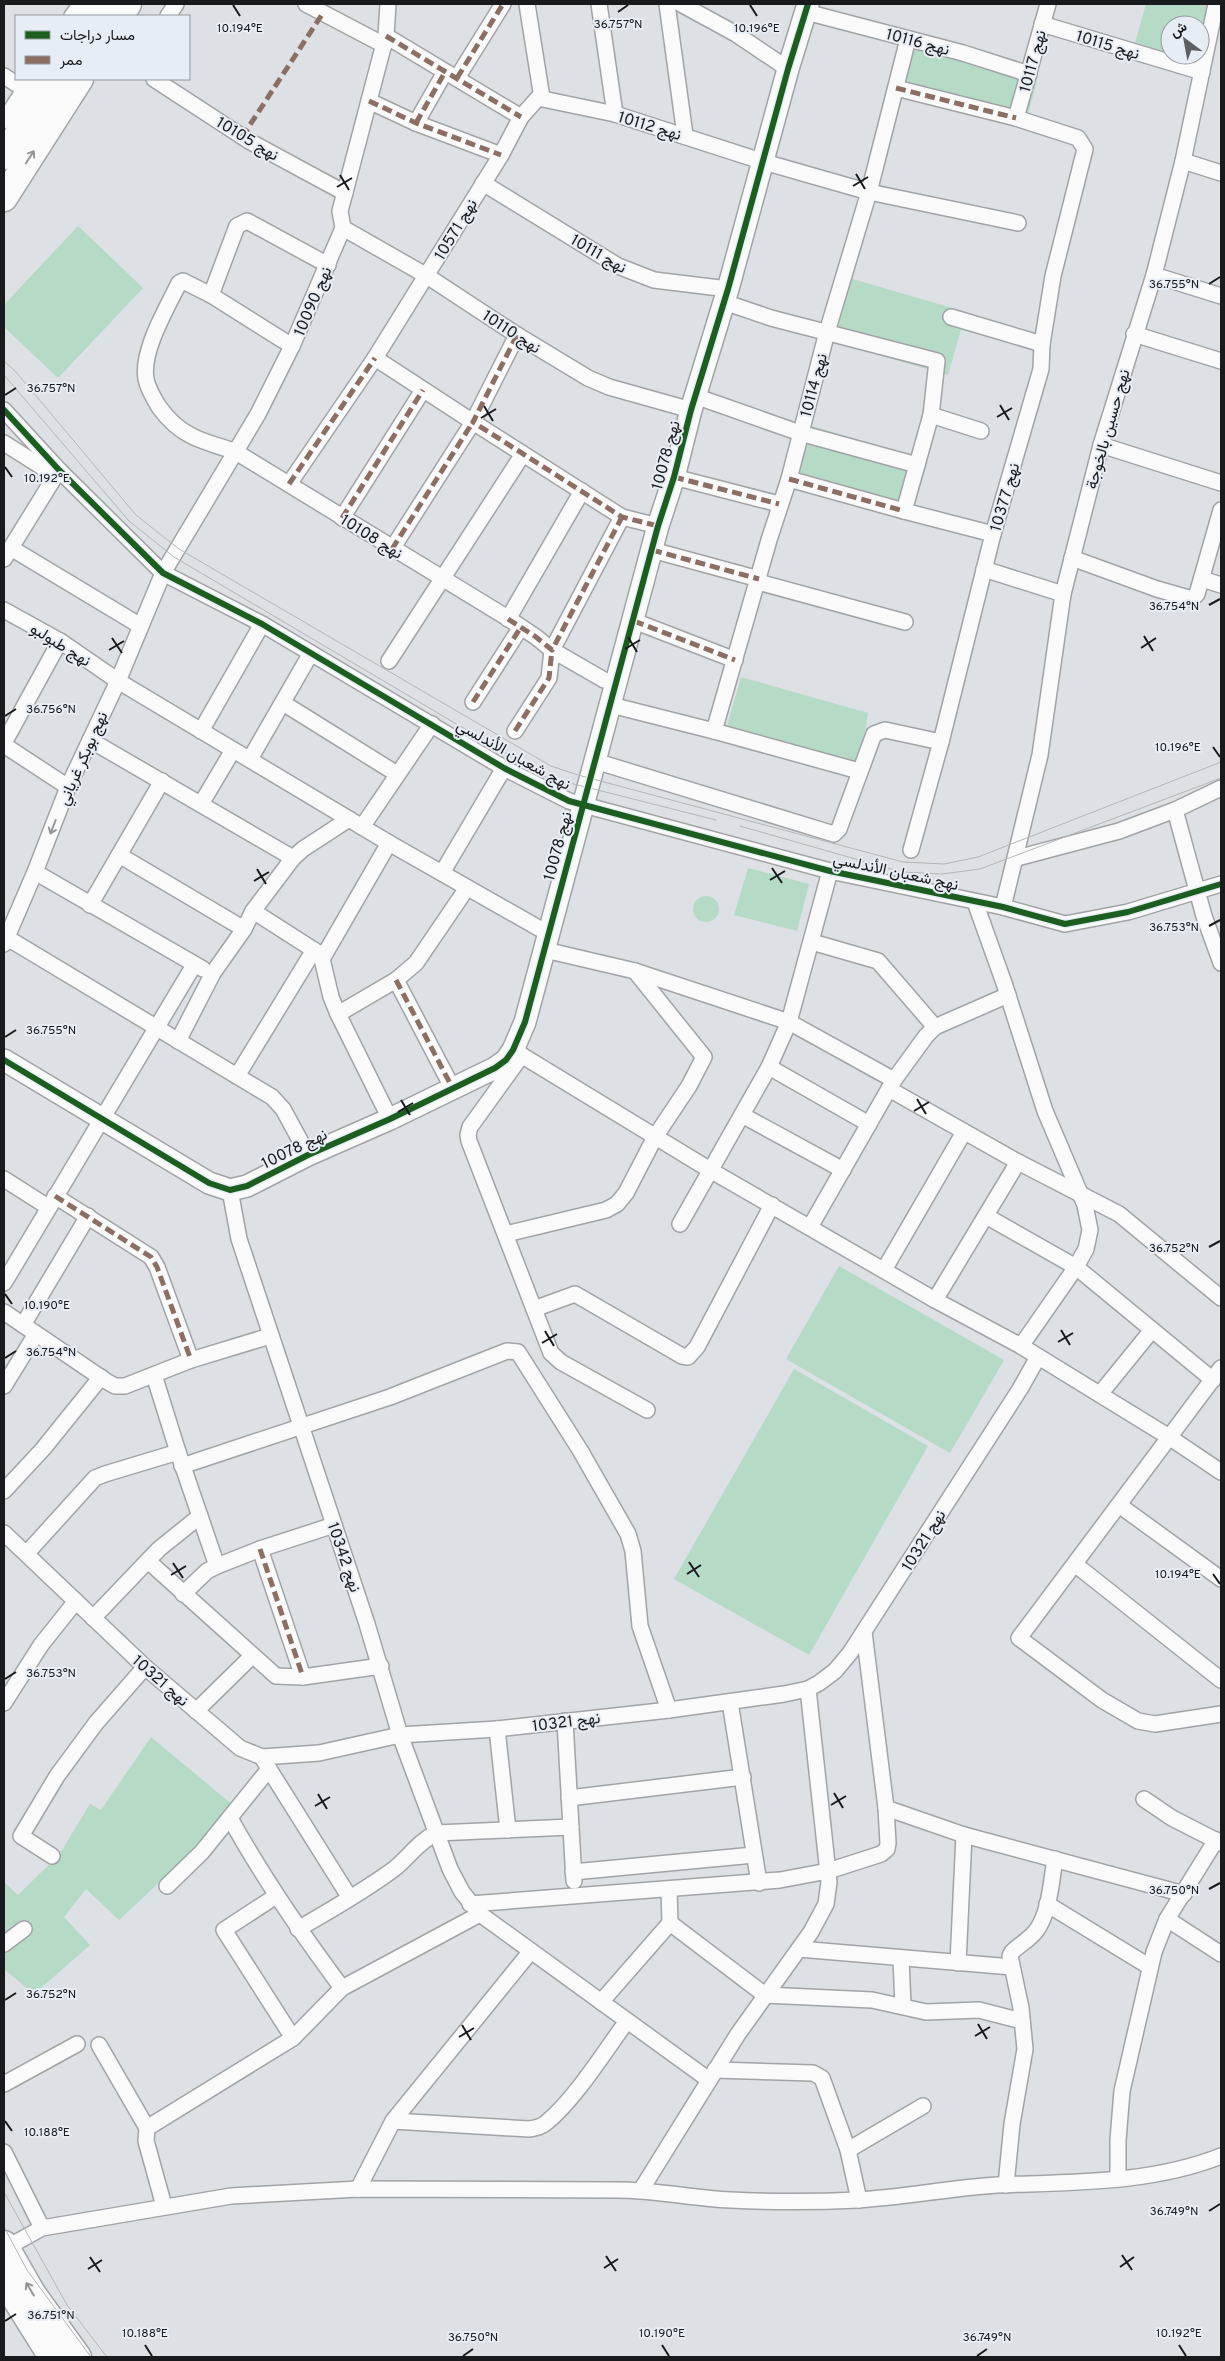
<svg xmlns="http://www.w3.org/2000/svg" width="1225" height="2361" font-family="Overpass,Vazirmatn,sans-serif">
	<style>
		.green { fill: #b5dac6; fill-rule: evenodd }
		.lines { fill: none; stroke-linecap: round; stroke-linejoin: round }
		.street-casing { stroke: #a1a3a6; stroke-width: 18 }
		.secondary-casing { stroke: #a1a3a6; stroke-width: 24 }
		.highway-casing { stroke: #a1a3a6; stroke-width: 29 }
		.street { stroke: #fafafb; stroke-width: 15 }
		.secondary { stroke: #fafafb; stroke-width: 21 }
		.highway { stroke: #fafafb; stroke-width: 26 }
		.tram { stroke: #b5b6b6; stroke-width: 1 }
		.quiet { stroke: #8d6e63; stroke-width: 5; stroke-dasharray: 10 5; stroke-linecap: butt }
		.cycleway-casing { stroke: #e7edf4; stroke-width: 9 }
		.cycleway { stroke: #1b5e20; stroke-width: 6 }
		.oneway { stroke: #949597 }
		.ticks { fill: none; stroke: #181a1d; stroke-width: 2 }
		.labels { text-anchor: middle; stroke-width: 4; stroke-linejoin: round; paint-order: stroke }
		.street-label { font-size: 16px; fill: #181a1d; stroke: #e7edf4 }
		.ticks-label { font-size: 12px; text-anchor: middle; fill: #181a1d; stroke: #e7edf4; stroke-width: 4; stroke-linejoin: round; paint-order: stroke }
	</style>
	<rect width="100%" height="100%" fill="#dde0e4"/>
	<g class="green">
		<path d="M1146,4h64l-14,73 -65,-20zM1170,25h30v30h-30z"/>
		<polygon points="904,46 1037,81 1024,129 891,93"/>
		<polygon points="78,226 143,288 58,378 4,327 4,305"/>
		<polygon points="839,275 966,312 948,375 820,338"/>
		<polygon points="798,422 928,460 910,522 780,484"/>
		<polygon points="741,677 868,713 860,764 727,726"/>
		<polygon points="748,868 809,884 797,931 734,915"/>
		<circle cx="706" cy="909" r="13"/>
		<polygon points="839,1266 1004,1360 950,1453 786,1359"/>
		<polygon points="794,1369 928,1446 809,1655 674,1579"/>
		<polygon points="151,1737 234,1806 196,1848 119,1920 86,1889 64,1917 90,1945 34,1994 4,1969 4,1882 18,1895 59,1855 90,1804 101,1810"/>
	</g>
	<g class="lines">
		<defs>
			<g id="street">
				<polyline points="306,4 384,45"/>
				<polyline points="527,4 542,98"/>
				<polyline points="599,4 615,114"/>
				<polyline points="667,4 685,135"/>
				<polyline points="681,4 736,34 788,69"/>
				<polyline points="806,12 963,53 1029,74"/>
				<polyline points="72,16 81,4"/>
				<polyline points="168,16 176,4"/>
				<polyline points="1042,24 1202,72"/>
				<polyline points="386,36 521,117"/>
				<polyline points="4,76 24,89"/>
				<polyline points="457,78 503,4"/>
				<polyline points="154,79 249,141 345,193"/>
				<polyline points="896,88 1016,118 1078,138 1085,149 1053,276 1042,344 1041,369 993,534 941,742 911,850"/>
				<polyline points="369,101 416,123 501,155"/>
				<polyline points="1016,118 1048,4"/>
				<polyline points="4,121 31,79"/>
				<polyline points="416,123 445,72"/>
				<polyline points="1183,161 1221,173"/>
				<polyline points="483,183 618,266 654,280 728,289"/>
				<polyline points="343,228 427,276 517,335 588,378 609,387 691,410"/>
				<polyline points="1154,275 1221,296"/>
				<polyline points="211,295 237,226 247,221 328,265"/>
				<polyline points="724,302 771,318 937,361 931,415 904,511 993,534"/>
				<polyline points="951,317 1042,344"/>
				<polyline points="1134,334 1221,361"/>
				<polyline points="517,335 473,422 622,517 658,526"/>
				<path d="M292,346l-81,-51 -28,-14 -4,2c-12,25 -38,68 -33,96 2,10 8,20 13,28 8,11 19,22 31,28 14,8 31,11 46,17l270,165 30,20 16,13 70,-133"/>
				<polyline points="375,358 473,422 392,549"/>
				<polyline points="695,396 800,433 917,465"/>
				<polyline points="4,410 59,470 163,573 262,624 504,768 569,801 830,871 1003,907 1065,924 1128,912 1221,884"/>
				<polyline points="931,415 981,431"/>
				<polyline points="4,443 56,476"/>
				<polyline points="1101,445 1221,483"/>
				<polyline points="674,477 779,504"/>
				<polyline points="789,479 904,511"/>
				<polyline points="289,484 375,358 501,155 521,117 538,98 615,114 764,162 869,192 1018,223"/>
				<polyline points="342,518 423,390"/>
				<polyline points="11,548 139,625"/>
				<polyline points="652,550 759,579"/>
				<polyline points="1072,558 1157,589 1192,599 1197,594 1221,510"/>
				<polyline points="4,559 59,470"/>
				<polyline points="984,569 1063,594"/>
				<polyline points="1202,579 1221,585"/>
				<polyline points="758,582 905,622"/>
				<polyline points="4,610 60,641 118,681 389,843 549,934"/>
				<polyline points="508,619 582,491"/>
				<polyline points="634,621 735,660"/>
				<polyline points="389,661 523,454"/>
				<polyline points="473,702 521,627"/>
				<polyline points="283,703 397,774"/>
				<polyline points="611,705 714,731 859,771"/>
				<polyline points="201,731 262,624"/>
				<polyline points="515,731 549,678 552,650 604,680"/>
				<polyline points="714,731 769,540 789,479 827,332 869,192 908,39"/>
				<polyline points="90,740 293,858"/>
				<polyline points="4,743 60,641"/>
				<polyline points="4,745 68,787"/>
				<polyline points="250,759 311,653"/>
				<polyline points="595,761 834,834 839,829 874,734 885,730 941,742"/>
				<polyline points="1221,788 1175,810 1204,916 1221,963"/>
				<polyline points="201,804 233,750"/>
				<polyline points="362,827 432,724"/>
				<polyline points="119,855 244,929"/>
				<polyline points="1017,858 1119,831 1175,810"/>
				<polyline points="35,872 203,969"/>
				<polyline points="442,873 504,768"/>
				<polyline points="975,902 1004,983 1045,1111 1085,1205 1090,1230 1086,1249 1076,1267 1021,1346"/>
				<polyline points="90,905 162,781"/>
				<polyline points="1003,907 1040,755 1063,594 1101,445 1154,275 1183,161 1216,4"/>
				<polyline points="253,911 317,952 322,959 331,997 338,1014 390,1119"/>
				<polyline points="4,936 272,1097 283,1109 308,1155"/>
				<polyline points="812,942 878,961 935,1027 1008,995"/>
				<polyline points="4,944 35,872 68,787 118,681 163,573 258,414 292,346 343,228 340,211 386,36 388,4"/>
				<polyline points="545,950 635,971 789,1022 894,1080"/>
				<polyline points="322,959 389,843"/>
				<polyline points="396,980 453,1089"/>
				<polyline points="338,1014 396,980 416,963 467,888"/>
				<polyline points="178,1041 213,973 244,929 253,911 293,858 303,849 349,819"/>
				<polyline points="513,1050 710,1170 935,1300 1021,1346 1169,1437 1221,1472"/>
				<polyline points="522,1055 470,1127 468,1135 469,1141 551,1353 561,1362 647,1410"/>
				<polyline points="769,1067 869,1124"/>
				<polyline points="237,1076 314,950"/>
				<polyline points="889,1089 1018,1162 1119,1214 1221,1298"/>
				<polyline points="742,1115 843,1170"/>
				<polyline points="4,1179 48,1207"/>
				<polyline points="230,1190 239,1239 367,1624 400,1735 450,1869 462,1892 480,1914 709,2080"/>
				<polyline points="55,1196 151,1257 157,1267 191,1360"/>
				<polyline points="986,1216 1076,1267 1213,1380"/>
				<polyline points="680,1224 769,1067 789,1022 830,871"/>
				<polyline points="810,1227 894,1080 926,1036 935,1027"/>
				<polyline points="506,1234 606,1210 617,1204 626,1193 655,1137 689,1086 704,1057 635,971"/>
				<polyline points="884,1270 964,1132"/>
				<polyline points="4,1283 194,965"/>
				<polyline points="935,1300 1018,1162"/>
				<polyline points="534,1309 575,1294 682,1356 688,1357 697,1347 772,1205"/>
				<polyline points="4,1312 106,1381 115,1386 125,1386 191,1360 270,1336"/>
				<polyline points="23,1325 88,1216"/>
				<polyline points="1221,1368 1019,1638 1102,1700 1138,1721 1155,1724 1221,1714"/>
				<polyline points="154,1375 178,1452 217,1566"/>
				<polyline points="4,1386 36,1334"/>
				<polyline points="1100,1394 1152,1330"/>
				<polyline points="182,1466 390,1397 507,1351 518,1352 580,1450 628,1534 633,1551 640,1626 669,1710"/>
				<polyline points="4,1491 43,1449 101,1377"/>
				<polyline points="1119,1505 1221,1579"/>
				<polyline points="4,1533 145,1667 240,1748 262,1757 319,1753 400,1735 497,1729 669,1710 784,1694 808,1689 819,1683 835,1671 850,1653 1020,1389 1038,1357"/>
				<polyline points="260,1549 303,1677"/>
				<polyline points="27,1553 95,1478 105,1474 178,1452"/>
				<polyline points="148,1561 276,1676 303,1677 381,1666"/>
				<polyline points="1076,1565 1221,1680"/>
				<polyline points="183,1594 207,1571 217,1566 260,1549 334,1525"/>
				<polyline points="93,1618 159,1549 200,1516"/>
				<polyline points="730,1702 759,1883"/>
				<polyline points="4,1703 41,1645 76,1601"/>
				<polyline points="196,1711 252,1656"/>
				<polyline points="565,1721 574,1881"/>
				<polyline points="497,1729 508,1830"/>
				<polyline points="269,1769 350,1898"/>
				<polyline points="569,1798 743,1777"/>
				<polyline points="1144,1799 1172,1818 1221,1843"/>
				<polyline points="886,1808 964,1835 1184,1894"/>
				<path d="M230,1818c33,60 71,115 112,170"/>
				<polyline points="52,1856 21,1836 57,1776 96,1723 145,1667"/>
				<polyline points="573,1872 754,1855"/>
				<polyline points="167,1886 202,1852 269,1769 262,1757"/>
				<polyline points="669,1889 670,1923 765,1995 872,2000 926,2012 979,2010 1022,2021"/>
				<polyline points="276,1896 224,1930 293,2038"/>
				<polyline points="470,1904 780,1880 828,1871 881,1854 887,1849 888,1843 886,1808 864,1632"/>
				<polyline points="1047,1904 1150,1967"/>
				<polyline points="1167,1919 1221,1954"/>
				<path d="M298,1929c33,-19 66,-38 96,-60 15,-12 24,-27 42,-36l135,-6"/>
				<polyline points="4,1944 24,1929"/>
				<polyline points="799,1949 1012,1967"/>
				<polyline points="901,1958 903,2006"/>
				<polyline points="958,1963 964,1835"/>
				<polyline points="601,2002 670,1923"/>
				<polyline points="99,2045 147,2128"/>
				<polyline points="715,2070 813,2073 822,2078 848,2150 859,2200"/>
				<polyline points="4,2084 77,2044"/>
				<path d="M393,2121l136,8c7,-1 13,-2 18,-7 28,-23 58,-71 80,-101"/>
				<polyline points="848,2150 923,2106"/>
				<polyline points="4,2152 42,2228"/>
				<polyline points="1118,2178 1118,2140 1122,2091 1154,1952 1167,1919 1216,1840"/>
				<path d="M1006,2185l6,-61 13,-75 -4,-41 -11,-52 2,-4c7,-7 18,-13 24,-21 14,-19 15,-49 19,-72"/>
				<polyline points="358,2189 393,2121 531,1951"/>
				<polyline points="641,2190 738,2034 811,1932 826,1904 829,1882 808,1689"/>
				<polyline points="164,2206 146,2141 147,2128 293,2038 342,1988 480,1914"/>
				<path d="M6,2248l36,-20 189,-32 127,-7 259,1c38,0 75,8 113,10 42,2 86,2 128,0 47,-3 93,-12 139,-15 74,-3 154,-1 224,-29"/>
			</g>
			<polyline id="secondary" points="4,1060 209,1183 230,1190 247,1186 308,1155 390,1119 495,1068 506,1060 513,1050 525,1022 658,526 674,477 691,410 728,289 788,69 808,4"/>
			<g id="highway">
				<polyline points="95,16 103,4"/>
				<polyline points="120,16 128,4"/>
				<polyline points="4,156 54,79"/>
				<polyline points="4,198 80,79"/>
				<polyline points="4,2244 32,2293 78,2357"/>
				<polyline points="5,2282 52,2357"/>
			</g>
		</defs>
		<use href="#street" class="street-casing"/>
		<use href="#secondary" class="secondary-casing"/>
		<use href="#highway" class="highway-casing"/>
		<use href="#street" class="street"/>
		<use href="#secondary" class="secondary"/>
		<use href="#highway" class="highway"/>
		<g class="tram">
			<polyline points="4,361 16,372 136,515 179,549 551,766 578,775 903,862 944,864 978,857 1221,762"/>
			<polyline points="4,375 129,521 174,557 546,777 716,820"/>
			<polyline points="740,826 901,872 942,874 980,869 1221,778"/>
			<polyline points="4,2192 67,2305 107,2357"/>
			<polyline points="4,2227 27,2270 91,2357"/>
		</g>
		<g class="quiet">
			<polyline points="386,36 521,117"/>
			<polyline points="457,78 503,4"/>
			<polyline points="896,88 1016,118"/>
			<polyline points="369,101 416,123 501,155"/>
			<polyline points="416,123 445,72"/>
			<polyline points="242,137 323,13"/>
			<polyline points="517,335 473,422 622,517 658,526"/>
			<polyline points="674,477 779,504"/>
			<polyline points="789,479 904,511"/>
			<polyline points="289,484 375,358"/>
			<polyline points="342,518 423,390"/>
			<polyline points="392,549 473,422"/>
			<polyline points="652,550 759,579"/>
			<polyline points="508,619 536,637 552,650 622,517"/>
			<polyline points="634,621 735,660"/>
			<polyline points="473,702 521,627"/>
			<polyline points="515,731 549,678 552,650"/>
			<polyline points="396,980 453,1089"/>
			<polyline points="55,1196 151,1257 157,1267 191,1360"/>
			<polyline points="260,1549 303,1677"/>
		</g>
		<defs>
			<g id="cycleway">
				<polyline points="4,410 59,470 163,573 262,624 504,768 569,801 830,871 1003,907 1065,924 1128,912 1221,884"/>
				<polyline points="4,1060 209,1183 230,1190 247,1186 308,1155 390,1119 495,1068 506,1060 513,1050 525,1022 658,526 674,477 691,410 728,289 788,69 808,4"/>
			</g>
		</defs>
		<use href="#cycleway" class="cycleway-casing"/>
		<use href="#cycleway" class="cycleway"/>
	</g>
	<defs><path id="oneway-shaft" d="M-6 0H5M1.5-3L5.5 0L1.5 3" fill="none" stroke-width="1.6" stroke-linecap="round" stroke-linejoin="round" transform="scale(1.25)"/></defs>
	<g class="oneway">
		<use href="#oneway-shaft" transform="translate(30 157) rotate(-57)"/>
		<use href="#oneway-shaft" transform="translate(53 827) rotate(111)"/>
		<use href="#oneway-shaft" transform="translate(30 2289) rotate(-121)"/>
	</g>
	<path class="ticks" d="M233,5l7,11M750,5l7,11M618,12l10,-7M856,174l9,15M340,175l9,15M853,186l15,-9M337,187l15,-9M1209,284l11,-7M5,395l11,-7M1000,405l9,15M484,406l9,15M997,417l15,-9M481,418l15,-9M5,467l7,10M1209,605l11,-6M1144,636l9,15M628,637l9,15M112,638l10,15M1141,648l15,-10M625,649l15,-9M109,650l15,-9M5,716l11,-7M1213,747l7,10M772,868l10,15M257,869l9,15M770,880l15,-9M254,881l15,-9M1209,926l11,-6M5,1037l11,-7M917,1099l9,15M401,1100l9,15M914,1111l15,-9M398,1112l15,-9M1209,1247l11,-6M5,1294l7,10M1061,1330l9,15M545,1331l9,15M1058,1342l15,-9M542,1343l15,-9M5,1358l11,-7M689,1562l10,15M173,1563l10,15M687,1574l14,-9M1213,1574l7,10M171,1575l15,-9M5,1679l11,-7M834,1793l9,15M318,1794l9,15M831,1805l15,-9M315,1806l15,-9M1209,1889l11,-6M5,2000l11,-7M978,2024l9,15M462,2025l9,15M975,2036l15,-9M459,2037l15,-9M5,2121l7,10M1209,2211l11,-7M1122,2255l10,15M606,2256l10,15M90,2257l10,15M1120,2267l14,-10M604,2268l14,-9M88,2269l14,-9M5,2321l11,-7M145,2345l7,11M662,2345l7,11M1179,2345l7,11M463,2356l10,-7M977,2356l10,-7"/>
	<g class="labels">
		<g class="street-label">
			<text transform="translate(918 41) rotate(15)" y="6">نهج 10116</text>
			<text transform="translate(1108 44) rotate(17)" y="6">نهج 10115</text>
			<text transform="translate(1032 61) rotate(-75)" y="6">نهج 10117</text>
			<text transform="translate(650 125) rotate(17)" y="6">نهج 10112</text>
			<text transform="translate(248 138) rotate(31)" y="6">نهج 10105</text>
			<text transform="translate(455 229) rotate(-59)" y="6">نهج 10571</text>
			<text transform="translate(599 253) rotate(30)" y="6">نهج 10111</text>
			<text transform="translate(312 301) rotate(-67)" y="6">نهج 10090</text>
			<text transform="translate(512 331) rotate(33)" y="6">نهج 10110</text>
			<text transform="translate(813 385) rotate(-75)" y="6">نهج 10114</text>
			<text transform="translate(1107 429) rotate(-74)" y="6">نهج حسين بالخوجة</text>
			<text transform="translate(665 455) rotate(-75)" y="6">نهج 10078</text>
			<text transform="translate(1004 497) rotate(-74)" y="6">نهج 10377</text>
			<text transform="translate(372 536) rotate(32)" y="6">نهج 10108</text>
			<text transform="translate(61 644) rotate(32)" y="6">نهج طبولبو</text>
			<text transform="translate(514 754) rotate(29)" y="6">نهج شعبان الأندلسي</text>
			<text transform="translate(82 758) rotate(-66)" y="6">نهج بوبكر غرياني</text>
			<text transform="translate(557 846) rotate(-75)" y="6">نهج 10078</text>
			<text transform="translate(896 871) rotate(12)" y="6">نهج شعبان الأندلسي</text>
			<text transform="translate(294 1148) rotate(-26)" y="6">نهج 10078</text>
			<text transform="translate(923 1540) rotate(-58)" y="6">نهج 10321</text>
			<text transform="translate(345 1557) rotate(71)" y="6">نهج 10342</text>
			<text transform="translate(161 1680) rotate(41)" y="6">نهج 10321</text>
			<text transform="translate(566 1721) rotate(-7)" y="6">نهج 10321</text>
		</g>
	</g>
	<g class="ticks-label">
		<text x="618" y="28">36.757°N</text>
		<text x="757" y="32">10.196°E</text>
		<text x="240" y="32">10.194°E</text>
		<text x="1174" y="288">36.755°N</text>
		<text x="51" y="392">36.757°N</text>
		<text x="47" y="482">10.192°E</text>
		<text x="1174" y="610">36.754°N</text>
		<text x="51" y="713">36.756°N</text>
		<text x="1178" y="751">10.196°E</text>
		<text x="1174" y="931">36.753°N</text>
		<text x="51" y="1034">36.755°N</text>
		<text x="1174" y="1252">36.752°N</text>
		<text x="47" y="1309">10.190°E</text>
		<text x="51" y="1356">36.754°N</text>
		<text x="1178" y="1578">10.194°E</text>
		<text x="51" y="1677">36.753°N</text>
		<text x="1174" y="1894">36.750°N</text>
		<text x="51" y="1998">36.752°N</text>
		<text x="47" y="2136">10.188°E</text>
		<text x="1174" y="2215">36.749°N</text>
		<text x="51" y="2319">36.751°N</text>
		<text x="145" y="2337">10.188°E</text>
		<text x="662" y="2337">10.190°E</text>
		<text x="1179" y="2337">10.192°E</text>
		<text x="473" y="2341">36.750°N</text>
		<text x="987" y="2341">36.749°N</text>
	</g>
	<rect width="1225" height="2361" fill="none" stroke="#181a1d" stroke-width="10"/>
	<rect x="15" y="15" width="175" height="65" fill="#e7edf4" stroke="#94999e"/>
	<rect x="25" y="31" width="25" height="8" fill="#1b5e20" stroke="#94999e"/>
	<text x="60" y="40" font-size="15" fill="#181a1d">مسار دراجات</text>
	<rect x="25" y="56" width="25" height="8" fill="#8d6e63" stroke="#94999e"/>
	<text x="60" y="65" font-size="15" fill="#181a1d">ممر</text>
	<g transform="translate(1185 40) rotate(328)"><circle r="24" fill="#e7edf4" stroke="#94999e"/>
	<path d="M0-4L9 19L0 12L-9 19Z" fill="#5d5f63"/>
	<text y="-8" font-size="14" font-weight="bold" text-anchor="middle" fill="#181a1d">ش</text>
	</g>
</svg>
